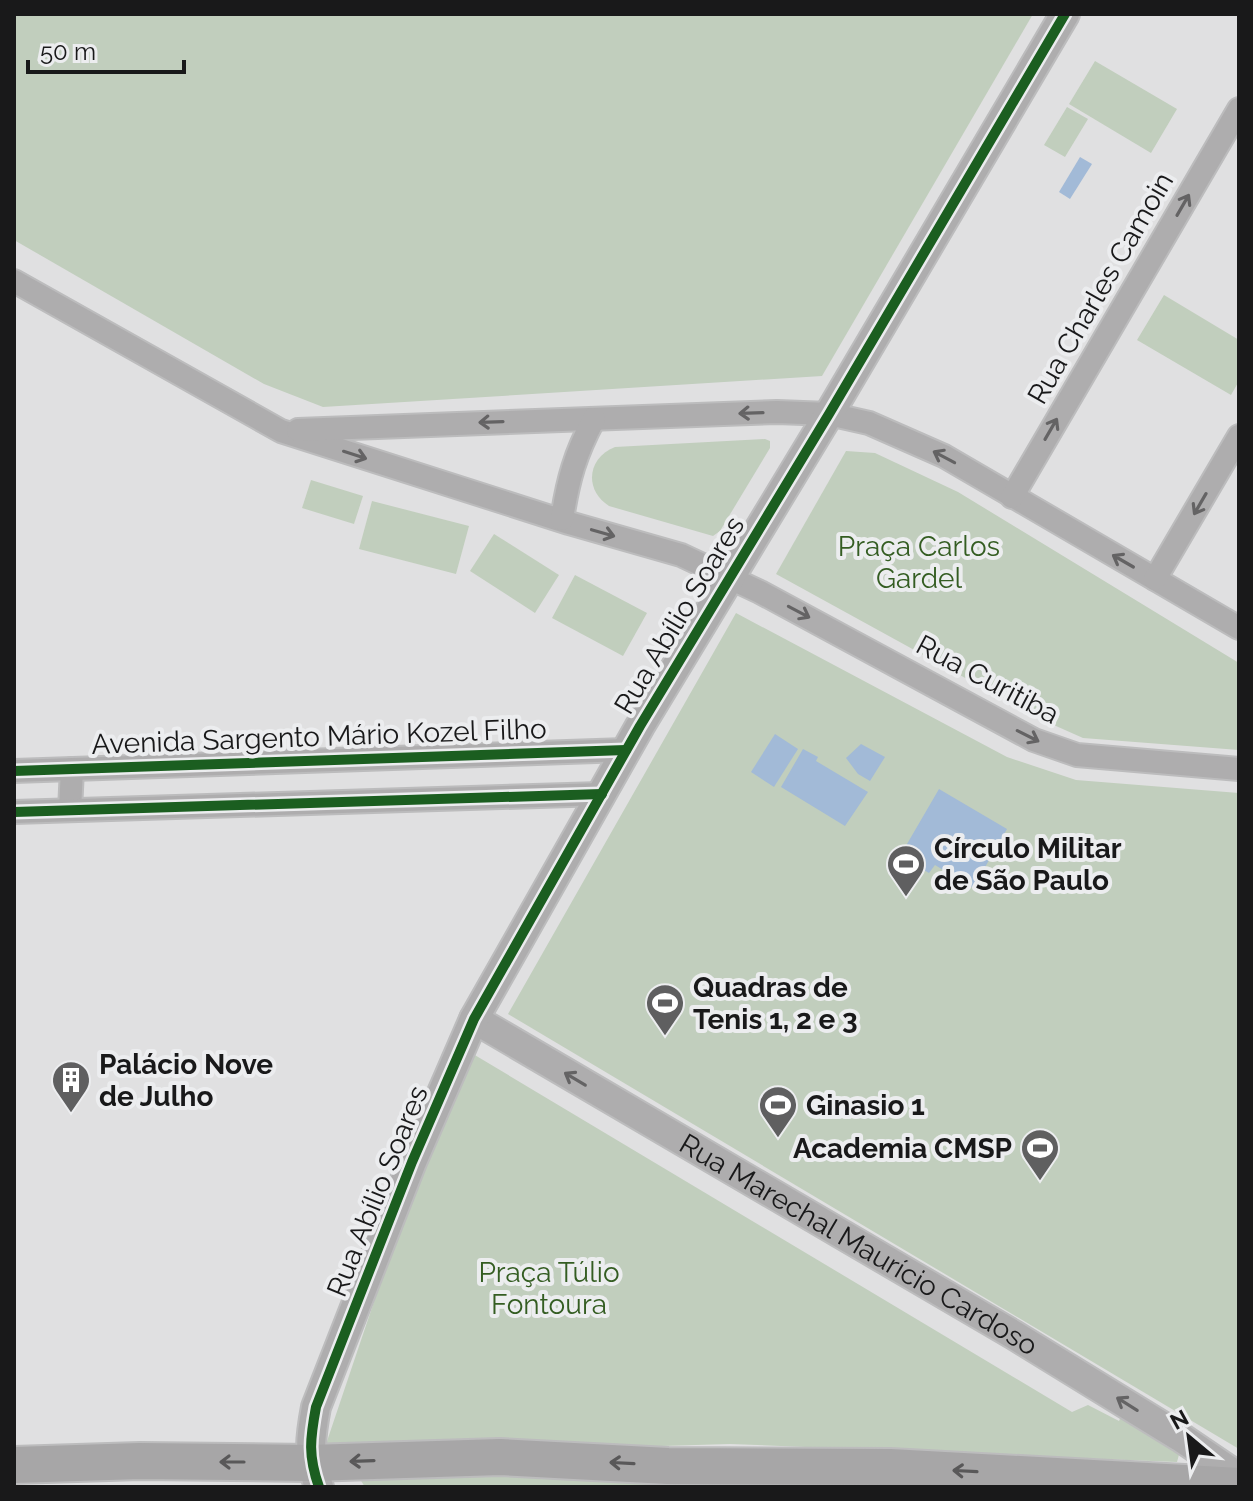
<svg xmlns="http://www.w3.org/2000/svg" width="1253" height="1501" font-family="Raleway,sans-serif">
	<style>
		.green { fill: #c1cebd }
		.water { fill: #a2bad7 }
		.lines { fill: none; stroke-linecap: round; stroke-linejoin: round }
		.minor-casing { stroke: #bcbcbd; stroke-width: 26 }
		.tertiary-casing { stroke: #bcbcbd; stroke-width: 32 }
		.primary-casing { stroke: #bcbcbd; stroke-width: 40 }
		.minor { stroke: #aeadae; stroke-width: 22 }
		.tertiary { stroke: #aeadae; stroke-width: 28 }
		.primary { stroke: #a7a6a7; stroke-width: 36 }
		.cycleway-casing { stroke: #ecedef; stroke-width: 15 }
		.cycleway { stroke: #1b5e20; stroke-width: 10 }
		.oneway { stroke: #646364 }
		.oneway2 { stroke: #595859 }
		.labels { text-anchor: middle; stroke-width: 8; stroke-linejoin: round; paint-order: stroke }
		.street-label { font-size: 28px; fill: #19191a; stroke: #ecedef }
		.park-label { font-size: 28px; fill: #345d22; stroke: #ecedef }
		.poi-label { font-size: 28px; font-weight: bold; fill: #19191a; stroke: #ecedef; text-anchor: start }
	</style>
	<rect width="100%" height="100%" fill="#e0e0e1"/>
	<g class="green">
		<polygon points="14,14 1033,14 822,376 323,407 264,384 14,240"/>
		<polygon points="1095,61 1177,109 1151,153 1069,104"/>
		<polygon points="1067,107 1088,119 1065,157 1044,145"/>
		<polygon points="1164,295 1239,340 1239,381 1231,395 1137,340"/>
		<path d="M765,439l5,2v7l-50,83 -7,5 -104,-30c-25,-16 -22,-48 6,-59z"/>
		<polygon points="846,451 875,453 958,492 1239,663 1239,750 1083,738 1038,718 776,574"/>
		<polygon points="311,480 363,496 354,524 302,508"/>
		<polygon points="372,501 469,526 456,574 359,549"/>
		<polygon points="494,534 559,575 535,613 470,571"/>
		<polygon points="575,575 647,613 623,656 552,618"/>
		<polygon points="736,613 1007,757 1076,780 1239,793 1239,1449 508,1014"/>
		<polygon points="468,1051 1072,1412 1088,1405 1119,1421 1122,1414 1180,1451 1177,1462 730,1444 322,1456 418,1171"/>
		<polygon points="356,1473 659,1475 719,1487 365,1487"/>
	</g>
	<g class="water">
		<polygon points="1080,157 1092,164 1070,199 1059,192"/>
		<polygon points="775,734 798,749 774,787 751,772"/>
		<polygon points="861,744 885,757 870,781 858,774 846,758"/>
		<polygon points="803,749 818,757 816,761 868,792 845,826 781,787"/>
		<polygon points="939,789 1007,829 973,888 935,865 929,873 900,856"/>
	</g>
	<g class="lines">
		<defs>
			<g id="minor">
				<polyline points="14,281 281,431 569,523 681,555 760,592 1034,740 1077,755 1239,769"/>
				<polyline points="298,430 777,412 829,414 869,423 944,456 1239,628"/>
				<polyline points="1012,497 1239,109"/>
				<path d="M562,519c6,-39 13,-65 32,-100"/>
				<polyline points="1155,579 1239,436"/>
				<polyline points="14,771 626,750"/>
				<polyline points="70,810 72,769"/>
				<polyline points="14,812 602,794"/>
			</g>
			<g id="tertiary">
				<path id="s1" d="M474,1019l540,316 166,102 59,40"/>
				<path d="M319,1487c-11,-31 -9,-48 -3,-80l96,-245 62,-143 166,-293 189,-312 236,-400"/>
			</g>
			<polyline id="primary" points="14,1465 140,1461 310,1463 500,1457 668,1466 890,1467 1239,1486"/>
		</defs>
		<use href="#minor" class="minor-casing"/>
		<use href="#tertiary" class="tertiary-casing"/>
		<use href="#primary" class="primary-casing"/>
		<use href="#minor" class="minor"/>
		<use href="#tertiary" class="tertiary"/>
		<use href="#primary" class="primary"/>
		<defs>
			<g id="cycleway">
				<polyline points="14,771 626,750"/>
				<polyline points="14,812 602,794"/>
				<path d="M319,1487c-11,-31 -9,-48 -3,-80l96,-245 62,-143 166,-293 189,-312 236,-400"/>
			</g>
		</defs>
		<use href="#cycleway" class="cycleway-casing"/>
		<use href="#cycleway" class="cycleway"/>
	</g>
	<defs><path id="oneway-shaft" d="M-6 0H5M1.5-3L5.5 0L1.5 3" fill="none" stroke-width="1.6" stroke-linecap="round" stroke-linejoin="round" transform="scale(2)"/></defs>
	<g class="oneway">
		<use href="#oneway-shaft" transform="translate(1183 205) rotate(-60)"/>
		<use href="#oneway-shaft" transform="translate(751 413) rotate(178)"/>
		<use href="#oneway-shaft" transform="translate(491 422) rotate(178)"/>
		<use href="#oneway-shaft" transform="translate(1051 429) rotate(-60)"/>
		<use href="#oneway-shaft" transform="translate(355 455) rotate(18)"/>
		<use href="#oneway-shaft" transform="translate(944 457) rotate(-152)"/>
		<use href="#oneway-shaft" transform="translate(1200 504) rotate(120)"/>
		<use href="#oneway-shaft" transform="translate(603 533) rotate(16)"/>
		<use href="#oneway-shaft" transform="translate(1123 561) rotate(-150)"/>
		<use href="#oneway-shaft" transform="translate(799 612) rotate(28)"/>
		<use href="#oneway-shaft" transform="translate(1028 736) rotate(27)"/>
		<use href="#oneway-shaft" transform="translate(575 1079) rotate(-149)"/>
		<use href="#oneway-shaft" transform="translate(1127 1404) rotate(-148)"/>
	</g>
	<g class="oneway2">
		<use href="#oneway-shaft" transform="translate(362 1461) rotate(178)"/>
		<use href="#oneway-shaft" transform="translate(232 1462) rotate(-180)"/>
		<use href="#oneway-shaft" transform="translate(622 1463) rotate(-177)"/>
		<use href="#oneway-shaft" transform="translate(965 1471) rotate(-177)"/>
	</g>
	<defs>
		<symbol id="stadium-pin" viewBox="-11 -11 22 30"><path d="M0 17L-7.5 6A9.5 9.5 0 1 1 7.5 6Z" fill="#5f5f60" stroke="#ecedef"/><path d="M0-5a6.5 5 0 1 0 0 10a6.5 5 0 1 0 0-10ZM-3.5-1.8h7v3.6h-7Z" fill="#fff"/></symbol>
		<symbol id="building-pin" viewBox="-11 -11 22 30"><path d="M0 17L-7.5 6A9.5 9.5 0 1 1 7.5 6Z" fill="#5f5f60" stroke="#ecedef"/><path d="M-4-6H4V6H1V3H-1V6H-4ZM-2.5-4.3h1.7v1.8h-1.7ZM.8-4.3h1.7v1.8H.8ZM-2.5-1h1.7V.8h-1.7ZM.8-1h1.7V.8H.8Z" fill="#fff"/></symbol>
	</defs>
	<g fill-rule="evenodd">
		<use href="#stadium-pin" x="884" y="842" width="44" height="60"/>
		<use href="#stadium-pin" x="643" y="981" width="44" height="60"/>
		<use href="#building-pin" x="49" y="1058" width="44" height="60"/>
		<use href="#stadium-pin" x="756" y="1083" width="44" height="60"/>
		<use href="#stadium-pin" x="1018" y="1126" width="44" height="60"/>
	</g>
	<g class="labels">
		<g class="street-label">
			<text transform="translate(1100 288) rotate(-60)" y="10">Rua Charles Camoin</text>
			<text transform="translate(679 615) rotate(-59)" y="10">Rua Abílio Soares</text>
			<text transform="translate(988 679) rotate(28)" y="10">Rua Curitiba</text>
			<text transform="translate(319 736) rotate(-2)" y="10">Avenida Sargento Mário Kozel Filho</text>
			<text transform="translate(377 1191) rotate(-68)" y="10">Rua Abílio Soares</text>
			<text dy="10" stroke="none"><textPath href="#s1" startOffset="446">Rua Marechal Maurício Cardoso</textPath></text>
		</g>
		<g class="park-label">
			<text x="919" y="556">Praça Carlos<tspan x="919" dy="32">Gardel</tspan></text>
			<text x="549" y="1282">Praça Túlio<tspan x="549" dy="32">Fontoura</tspan></text>
		</g>
		<g class="poi-label">
			<text x="934" y="858">Círculo Militar<tspan x="934" dy="32">de São Paulo</tspan></text>
			<text x="693" y="997">Quadras de<tspan x="693" dy="32">Tenis 1, 2 e 3</tspan></text>
			<text x="99" y="1074">Palácio Nove<tspan x="99" dy="32">de Julho</tspan></text>
			<text x="806" y="1115">Ginasio 1</text>
			<text x="1012" y="1158" text-anchor="end">Academia CMSP</text>
		</g>
	</g>
	<rect width="1253" height="1501" fill="none" stroke="#19191a" stroke-width="32"/>
	<g transform="translate(1189 1437) rotate(331)" stroke="#ecedef" stroke-width="6" paint-order="stroke">
	<path d="M0-6L14 30L0 20L-14 30Z" fill="#19191a"/>
	<text y="-12" font-size="22" font-weight="bold" text-anchor="middle" fill="#19191a">N</text>
	</g>
	<path d="M28 60v12h156v-12" fill="none" stroke="#19191a" stroke-width="4"/>
	<text x="40" y="60" font-size="24" fill="#19191a" stroke="#ecedef" stroke-width="6" paint-order="stroke">50 m</text>
</svg>
